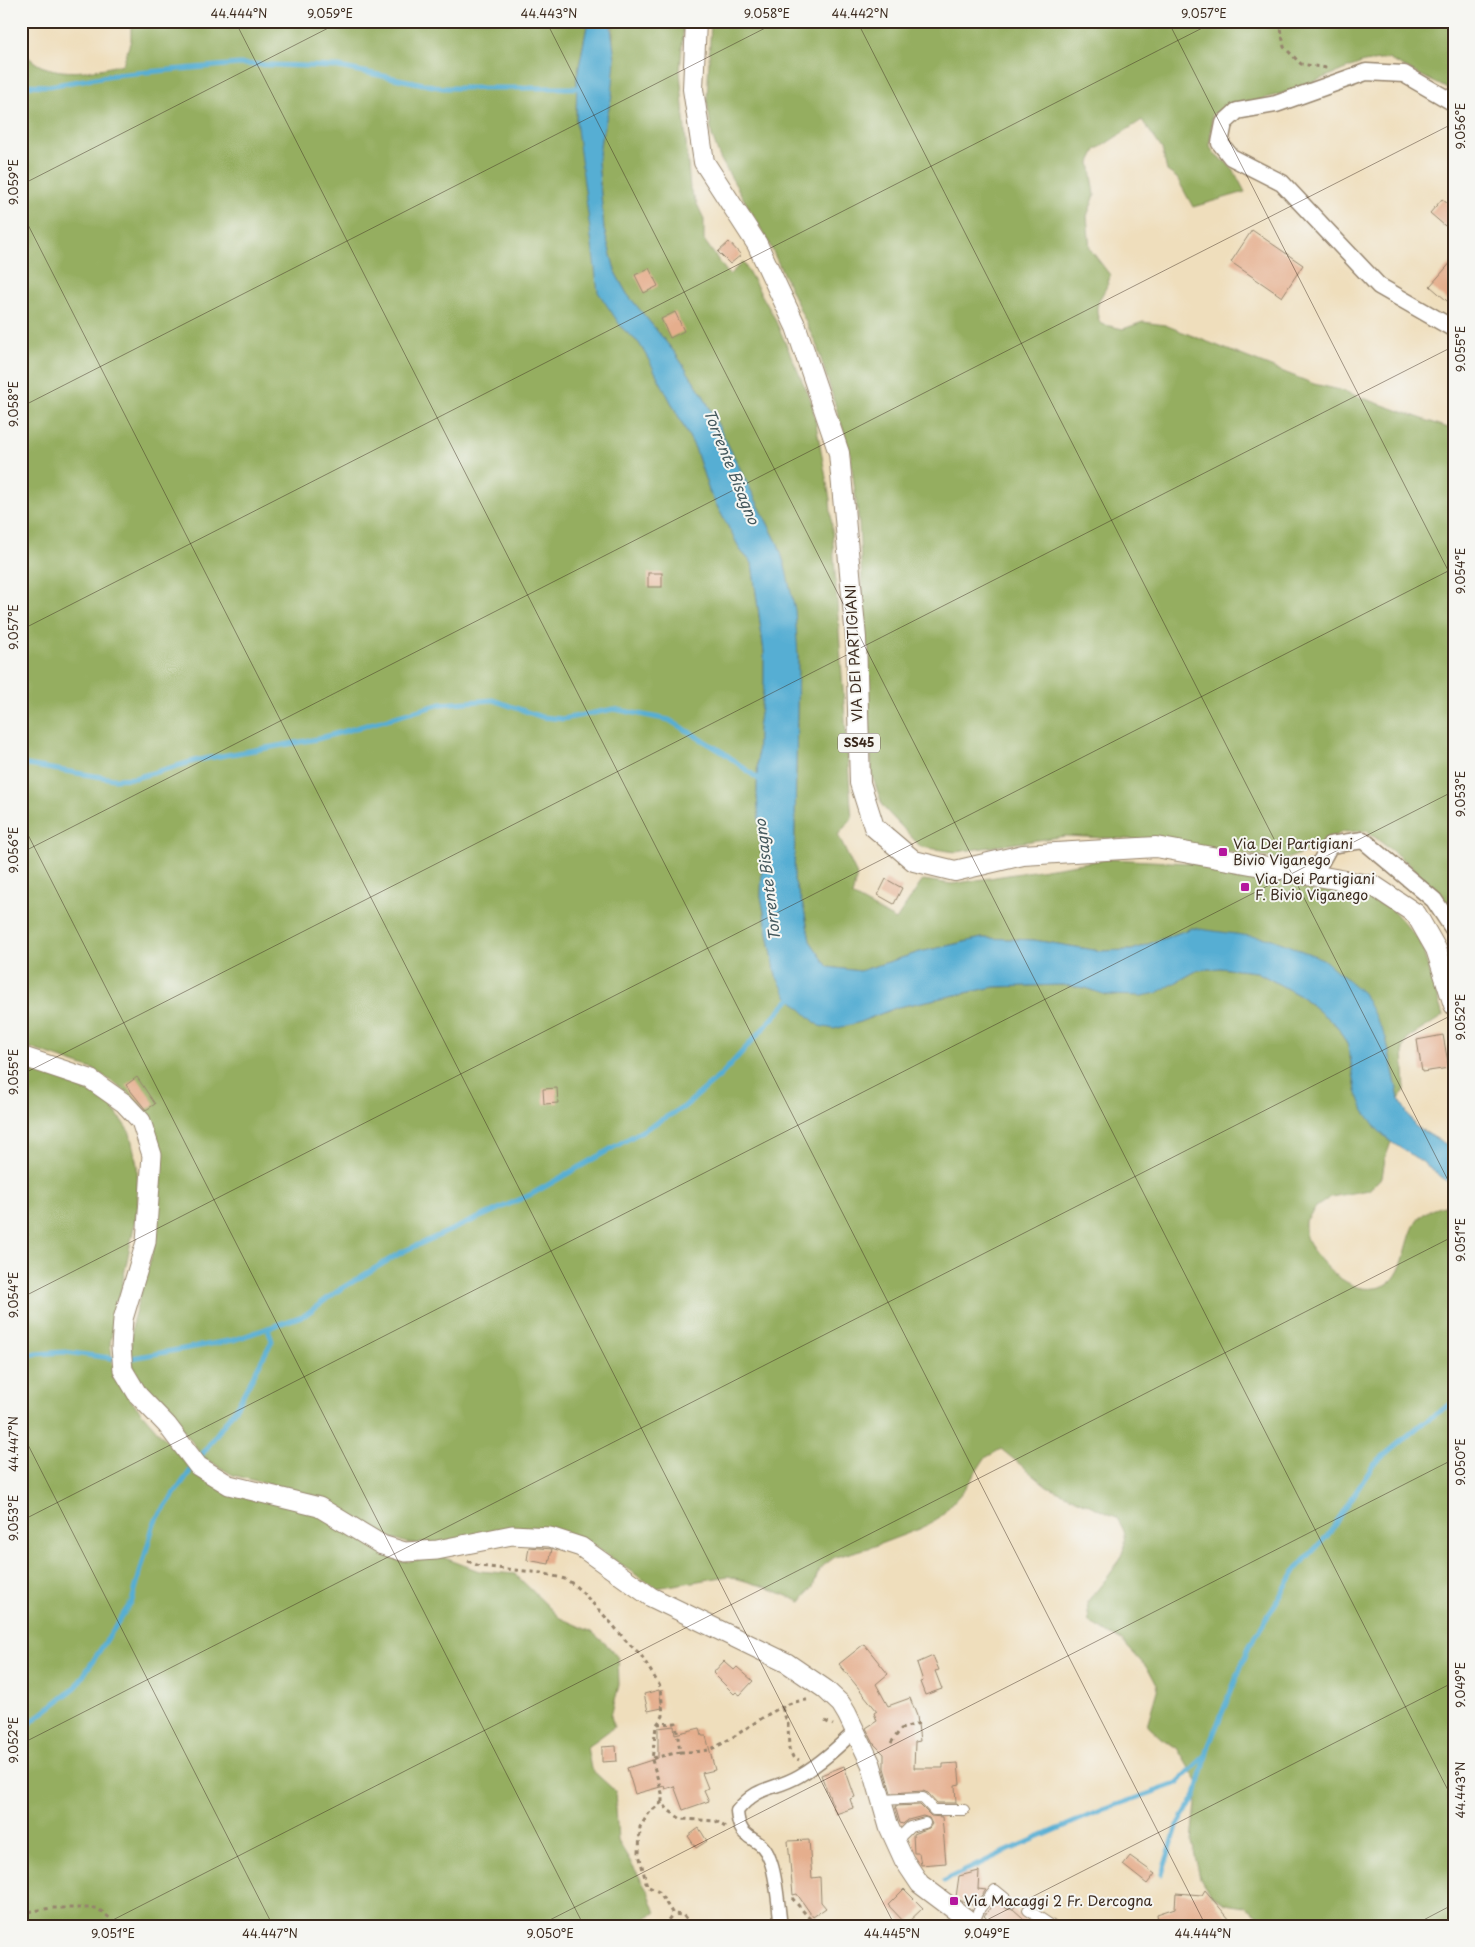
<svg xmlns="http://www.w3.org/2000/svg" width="1475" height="1947" font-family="'Playpen Sans',sans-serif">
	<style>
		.forest { fill: #95ae60; stroke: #686c3f }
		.water { fill: #56aed3; stroke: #486c78 }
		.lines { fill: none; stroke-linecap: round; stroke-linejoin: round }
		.stream { stroke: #56aed3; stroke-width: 5 }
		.building { fill: #e5ae8d }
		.pedestrian-casing { stroke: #95846d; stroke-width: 12 }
		.minor-casing { stroke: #95846d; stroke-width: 15 }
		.tertiary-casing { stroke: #95846d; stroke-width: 19 }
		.secondary-casing { stroke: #95846d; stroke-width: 21 }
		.primary-casing { stroke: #95846d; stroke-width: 22 }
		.path { stroke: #95846d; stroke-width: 3; stroke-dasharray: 4 4; stroke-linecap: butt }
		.pedestrian { stroke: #fff; stroke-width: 10 }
		.minor { stroke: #fff; stroke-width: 12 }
		.tertiary { stroke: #fff; stroke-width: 16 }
		.secondary { stroke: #fff; stroke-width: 19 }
		.primary { stroke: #fff; stroke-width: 20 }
		.ticks { fill: none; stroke: #3b2a1e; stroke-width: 1; stroke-opacity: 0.45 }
		.poi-dot { fill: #b5179e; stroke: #f6f6f2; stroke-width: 2 }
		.labels { text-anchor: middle; stroke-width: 4; stroke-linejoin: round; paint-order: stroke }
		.shield { fill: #f6f6f2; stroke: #73675e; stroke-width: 1 }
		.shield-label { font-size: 12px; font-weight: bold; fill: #3b2a1e }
		.street-label { font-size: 14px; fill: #3b2a1e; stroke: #f6f6f2 }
		.poi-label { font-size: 14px; fill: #3b2a1e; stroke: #f6f6f2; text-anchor: start }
		.water-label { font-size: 15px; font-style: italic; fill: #44585d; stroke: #f6f6f2 }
		.neatline { fill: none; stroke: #3b2a1e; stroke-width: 2 }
		.ticks-label { font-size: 12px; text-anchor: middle; fill: #3b2a1e }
	</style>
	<rect width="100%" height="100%" fill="#f6f6f2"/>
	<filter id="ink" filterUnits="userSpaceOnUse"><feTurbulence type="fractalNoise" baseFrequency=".02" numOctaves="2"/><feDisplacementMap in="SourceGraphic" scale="10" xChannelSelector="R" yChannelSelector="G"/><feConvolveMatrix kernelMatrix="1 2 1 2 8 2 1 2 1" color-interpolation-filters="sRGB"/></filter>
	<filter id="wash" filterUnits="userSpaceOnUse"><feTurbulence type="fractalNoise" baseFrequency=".0096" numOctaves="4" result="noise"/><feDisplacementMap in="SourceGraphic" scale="20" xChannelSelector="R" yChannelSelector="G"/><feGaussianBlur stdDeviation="1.12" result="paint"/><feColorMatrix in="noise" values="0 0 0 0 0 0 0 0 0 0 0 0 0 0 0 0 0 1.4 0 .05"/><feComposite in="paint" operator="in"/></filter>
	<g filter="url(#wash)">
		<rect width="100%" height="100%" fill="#efdebc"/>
		<g class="forest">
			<path d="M131,21h457l-11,56 -1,44 46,207 17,15 11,19 45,86 14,43 32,60 11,12 12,89v33l-6,43 -1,67 5,66 -1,35 15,80 81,47 41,-16 96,-20 68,-2 23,3 21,7 51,-2 41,-23 22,-2 37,4 45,25 35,29 11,20 8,44 22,40 13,12 -6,17 -3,18 -13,13 -38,7 -15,10 -11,15c0,6 0,14 2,19 5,10 21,28 30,35 13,9 23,14 38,12 32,-3 28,-47 42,-67 8,-12 23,-14 37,-17v722h-185l-9,-10 -16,-10 -18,-3 -16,-9 -10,-16 -8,-36 6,-59 -21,-35 -16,-10 -14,-13 11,-38 -9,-17 -27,-29 -33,-19 -2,-20c13,-16 41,-44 38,-67 -1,-6 -6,-13 -9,-18l-69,-31 -46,-37 -16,9 -21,32 -24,27 -18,11 -50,19 -37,10 -16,12 -6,18 -12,15 -35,-15 -38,-11 -72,12 -72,-48 -160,4 -17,-1 -21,-7 -64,-38 -89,-23 -29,-17 -29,-39 -29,-30 -13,-23 -2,-19 2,-27 22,-76 7,-90 -12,-38 -19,-21 -36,-25 -74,-25v-994c7,5 15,14 23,16 25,9 54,3 79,-3l8,-24z"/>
			<polygon points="613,21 684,21 680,71 689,177 690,189 704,219 704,240 729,275 743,262 773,315 812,403 830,499 851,807 852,818 838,835 857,875 852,896 896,920 923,880 952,884 1108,859 1191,863 1351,893 1391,908 1420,941 1443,1016 1408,1038 1403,1048 1405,1090 1399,1099 1386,1038 1192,928 1132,950 1100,951 1034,940 982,938 920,952 860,971 828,967 810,941 804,909 794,880 798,656 785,566 778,544 703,395 675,353 627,294 616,274 604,229 598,162 601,139 612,96"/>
			<path d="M711,21h743v71l-66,-33 -24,3 -77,30 -75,22 -2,33 6,9 10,6 8,9 11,21 -52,15 -16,-29 -10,-7 -5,-22 -20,-29 -46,30 -6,12 5,33 -8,21 3,33 20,26c-3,21 -21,27 -9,49l22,5 20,-7 22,3 149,59 26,6 114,40v484l-39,-45 -48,-38 -25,1 -27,16 -31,12 -137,-20 -82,-4 -109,16 -35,-5 -38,-40 -11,-32 -13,-251 -9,-72 -33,-106 -49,-105 -48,-83 -8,-22 -5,-36z"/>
			<polygon points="21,1063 39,1069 108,1101 130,1133 137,1165 138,1207 110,1343 113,1366 127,1396 190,1468 314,1513 402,1562 442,1557 479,1571 515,1574 560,1618 592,1632 609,1647 618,1658 619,1685 611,1716 614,1727 587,1747 591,1769 615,1791 618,1841 648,1891 656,1913 646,1917 641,1926 21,1926"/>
		</g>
		<polygon class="water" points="588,21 613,21 611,28 615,59 612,96 601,139 598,162 604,229 616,274 627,294 675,353 703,395 778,544 785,566 795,610 798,656 794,880 804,909 810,941 828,967 860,971 920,952 982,938 1034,940 1100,951 1132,950 1192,928 1272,939 1323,959 1363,993 1386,1038 1399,1099 1415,1126 1449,1146 1454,1146 1454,1187 1424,1163 1391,1142 1378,1130 1364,1111 1356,1090 1348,1046 1337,1026 1302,997 1257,972 1220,968 1198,970 1157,993 1142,996 1106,995 1085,988 1062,985 994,987 898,1007 857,1023 834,1029 819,1026 787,996 776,976 761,896 762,861 757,795 758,728 764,685 764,652 752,563 741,551 709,491 695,448 650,362 639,343 622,328 598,292 576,121 577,77"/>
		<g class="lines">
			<g class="stream">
				<polyline points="21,85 49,86 113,75 239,64 339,67 443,88 582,88"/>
				<polyline points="21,764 114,779 135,778 198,760 317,739 441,704 493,700 542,717 563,719 614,709 669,720 724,753 761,781"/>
				<polyline points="21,1355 65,1352 118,1359"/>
				<polyline points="126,1359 234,1340 305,1315 339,1290 402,1252 532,1194 684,1107 721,1075 793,996"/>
				<polyline points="198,1460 237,1406 272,1341 268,1328"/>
				<polyline points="21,1730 76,1687 132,1601 154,1523 193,1467"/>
				<polyline points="1162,1874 1177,1827 1196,1795 1209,1745 1249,1647 1297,1568 1328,1535 1374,1464 1424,1422 1454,1402"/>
				<polyline points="944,1881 1000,1854 1102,1810 1176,1784 1205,1756"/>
			</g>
		</g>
		<g id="blocks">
			<g class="building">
				<polygon points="1442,199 1454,209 1454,216 1445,226 1430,213"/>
				<polygon points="1252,230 1303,265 1282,297 1231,262"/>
				<polygon points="729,242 741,255 730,264 718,252"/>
				<polygon points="1454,259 1454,307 1430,286"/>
				<polygon points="649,268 658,286 644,293 635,275"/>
				<polygon points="675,312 684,331 670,338 661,319"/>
				<rect x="648" y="573" width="14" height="14"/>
				<polygon points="886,879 902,888 894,904 878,895"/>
				<polygon points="1443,1035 1449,1068 1422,1072 1417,1040"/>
				<polygon points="137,1077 155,1104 146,1110 126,1085"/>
				<polygon points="557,1088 558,1103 544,1104 543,1089"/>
				<polygon points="529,1547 552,1549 549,1564 527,1560"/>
				<polygon points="864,1644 888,1674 876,1684 888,1706 910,1698 917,1716 920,1741 915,1742 914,1768 943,1768 943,1764 958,1763 960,1784 955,1785 956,1803 937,1803 928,1793 923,1791 891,1793 884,1768 884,1754 874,1744 866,1728 877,1721 874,1713 877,1711 839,1664"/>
				<polygon points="933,1656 939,1670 935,1671 942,1689 925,1695 920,1682 923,1681 917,1663"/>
				<polygon points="724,1661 734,1670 737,1667 753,1681 740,1695 736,1692 734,1694 713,1673"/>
				<polygon points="659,1690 662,1708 648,1711 644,1694"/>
				<polygon points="674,1726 675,1734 700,1728 702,1736 706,1736 715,1770 702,1773 708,1788 704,1790 709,1801 683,1810 674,1786 665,1789 664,1786 635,1794 627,1768 658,1758 658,1728"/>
				<polygon points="616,1746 617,1761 602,1762 602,1747"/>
				<polygon points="844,1766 855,1797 850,1799 853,1808 836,1814 821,1775"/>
				<polygon points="920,1805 931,1816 942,1817 946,1863 921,1865 919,1853 914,1853 913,1834 929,1828 932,1824 929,1818 923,1816 908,1820 903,1824 900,1823 895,1806"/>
				<polygon points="699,1828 707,1841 696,1848 688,1836"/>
				<polygon points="809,1840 812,1878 820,1877 821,1902 826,1908 813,1917 797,1894 793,1895 788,1841"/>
				<polygon points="1130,1856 1155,1874 1147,1884 1123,1865"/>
				<polygon points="979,1871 978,1889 986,1890 973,1906 968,1902 961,1901 956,1897 959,1876"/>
				<polygon points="904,1889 923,1908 906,1924 888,1905"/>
				<polygon points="1205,1890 1235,1926 1159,1926 1157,1914 1175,1908 1176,1893 1202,1895"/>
				<polygon points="996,1900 1007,1909 1013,1909 1032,1926 995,1926 984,1916"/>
			</g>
		</g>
	</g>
	<g filter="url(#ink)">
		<use href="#blocks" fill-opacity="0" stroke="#95846d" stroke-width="1"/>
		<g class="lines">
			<defs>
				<g id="pedestrian">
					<polyline points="881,1800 923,1798 934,1810 964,1810"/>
					<polyline points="896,1841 910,1827 925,1823"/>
					<polyline points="1028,1910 1052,1926"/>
					<polyline points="973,1924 980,1908 995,1890 1011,1903"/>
				</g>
				<path id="minor" d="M781,1926c-3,-20 -4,-49 -11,-66 -9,-28 -31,-14 -33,-49 22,-27 36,-20 62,-35 22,-13 39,-29 57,-46"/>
				<g id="tertiary">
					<polyline points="1454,103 1404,74 1366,72 1276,104 1237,111 1224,123 1220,143 1231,157 1282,183 1379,286 1454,329"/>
					<polyline points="1314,874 1330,845 1363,840 1434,900 1454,930"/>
				</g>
				<polyline id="secondary" points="21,1056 90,1079 124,1103 141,1121 152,1155 146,1242 123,1319 121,1347 123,1370 138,1395 167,1425 198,1466 229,1485 319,1507 382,1545 405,1552 437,1550 512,1535 550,1537 581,1547 651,1597 787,1663 825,1689 841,1704 847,1714 871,1764 889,1827 904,1860 920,1884 976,1926"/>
				<polyline id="primary" points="696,21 693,89 704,162 757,244 796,327 839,453 856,638 860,783 874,827 914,861 955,871 1023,855 1156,847 1374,886 1416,914 1436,949 1454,1005"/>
			</defs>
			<use href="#pedestrian" class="pedestrian-casing"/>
			<use href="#minor" class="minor-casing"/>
			<use href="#tertiary" class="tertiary-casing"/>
			<use href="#secondary" class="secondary-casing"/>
			<use href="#primary" class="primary-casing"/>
			<g class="path">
				<polyline points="1280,21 1284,47 1301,64 1327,68"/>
				<polyline points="468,1561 479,1566 542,1573 565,1579 573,1584 583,1593 612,1624 626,1641 641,1655 661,1688 663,1716 656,1726 652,1760 662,1793 662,1802 668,1810 681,1819 716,1821 725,1827"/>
				<polyline points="782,1708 788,1724 789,1749 793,1757 799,1760"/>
				<polyline points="825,1721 833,1725"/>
				<polyline points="891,1743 901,1729 919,1723"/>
				<path d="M680,1752c10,0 21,0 31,-3 29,-12 68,-50 98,-49"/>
				<polyline points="653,1758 680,1752 676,1723 658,1724"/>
				<polyline points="662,1802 649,1813 640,1827 639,1854 647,1886 659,1892 673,1914 683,1915 692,1926"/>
				<polyline points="792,1898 816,1926"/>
				<polyline points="21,1913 51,1908 97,1908 120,1926"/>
				<polyline points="663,1926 673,1914"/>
			</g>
			<use href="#pedestrian" class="pedestrian"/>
			<use href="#minor" class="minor"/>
			<use href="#tertiary" class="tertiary"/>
			<use href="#secondary" class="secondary"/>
			<use href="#primary" class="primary"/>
		</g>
	</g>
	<path class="ticks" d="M235,21l971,1905M546,21l908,1781M857,21l597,1171M1168,21l286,561M21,185l321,-164M21,211l874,1715M21,407l758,-386M21,630l1195,-609M21,821l563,1105M21,853l1433,-730M21,1075l1433,-729M21,1298l1433,-730M21,1431l252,495M21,1521l1433,-730M21,1744l1433,-730M101,1926l1353,-690M538,1926l916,-467M975,1926l479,-244M1412,1926l42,-22"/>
	<g class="poi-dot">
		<rect x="1218" y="847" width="10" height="10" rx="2.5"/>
		<rect x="1240" y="882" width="10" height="10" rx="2.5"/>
		<rect x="949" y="1896" width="10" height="10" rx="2.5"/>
	</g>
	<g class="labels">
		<rect class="shield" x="838" y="733.5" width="42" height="19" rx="4"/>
		<g class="shield-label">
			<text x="859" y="747">SS45</text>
		</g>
		<g class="street-label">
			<text transform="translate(854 653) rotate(-93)" y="5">VIA DEI PARTIGIANI</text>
		</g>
		<g class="poi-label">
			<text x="1233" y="849">Via Dei Partigiani<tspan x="1233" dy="16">Bivio Viganego</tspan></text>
			<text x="1255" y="884">Via Dei Partigiani<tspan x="1255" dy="16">F. Bivio Viganego</tspan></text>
			<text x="964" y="1906">Via Macaggi 2 Fr. Dercogna</text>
		</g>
		<g class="water-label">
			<text transform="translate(731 467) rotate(68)" y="5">Torrente Bisagno</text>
			<text transform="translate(768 880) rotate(-97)" y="5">Torrente Bisagno</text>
		</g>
	</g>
	<rect width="1475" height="1947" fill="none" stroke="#f6f6f2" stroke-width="55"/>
	<rect x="28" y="28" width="1420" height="1892" class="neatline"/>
	<g class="ticks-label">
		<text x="239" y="18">44.444°N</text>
		<text x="330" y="18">9.059°E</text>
		<text x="549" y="18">44.443°N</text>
		<text x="767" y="18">9.058°E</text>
		<text x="860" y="18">44.442°N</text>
		<text x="1204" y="18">9.057°E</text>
		<text transform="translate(1461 126) rotate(-90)" y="4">9.056°E</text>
		<text transform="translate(14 182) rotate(-90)" y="4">9.059°E</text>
		<text transform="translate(1461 349) rotate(-90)" y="4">9.055°E</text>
		<text transform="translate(14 404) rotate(-90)" y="4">9.058°E</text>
		<text transform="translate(1461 571) rotate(-90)" y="4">9.054°E</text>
		<text transform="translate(14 627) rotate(-90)" y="4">9.057°E</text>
		<text transform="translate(1461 794) rotate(-90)" y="4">9.053°E</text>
		<text transform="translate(14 850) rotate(-90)" y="4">9.056°E</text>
		<text transform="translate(1461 1017) rotate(-90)" y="4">9.052°E</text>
		<text transform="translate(14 1072) rotate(-90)" y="4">9.055°E</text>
		<text transform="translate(1461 1240) rotate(-90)" y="4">9.051°E</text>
		<text transform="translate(14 1295) rotate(-90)" y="4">9.054°E</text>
		<text transform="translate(14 1444) rotate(-90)" y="4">44.447°N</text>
		<text transform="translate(1461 1462) rotate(-90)" y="4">9.050°E</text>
		<text transform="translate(14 1518) rotate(-90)" y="4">9.053°E</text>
		<text transform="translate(1461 1685) rotate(-90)" y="4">9.049°E</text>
		<text transform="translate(14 1740) rotate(-90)" y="4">9.052°E</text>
		<text transform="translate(1461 1790) rotate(-90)" y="4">44.443°N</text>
		<text x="113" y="1938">9.051°E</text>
		<text x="270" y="1938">44.447°N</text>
		<text x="550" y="1938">9.050°E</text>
		<text x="892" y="1938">44.445°N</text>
		<text x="987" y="1938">9.049°E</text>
		<text x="1203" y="1938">44.444°N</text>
	</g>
</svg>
